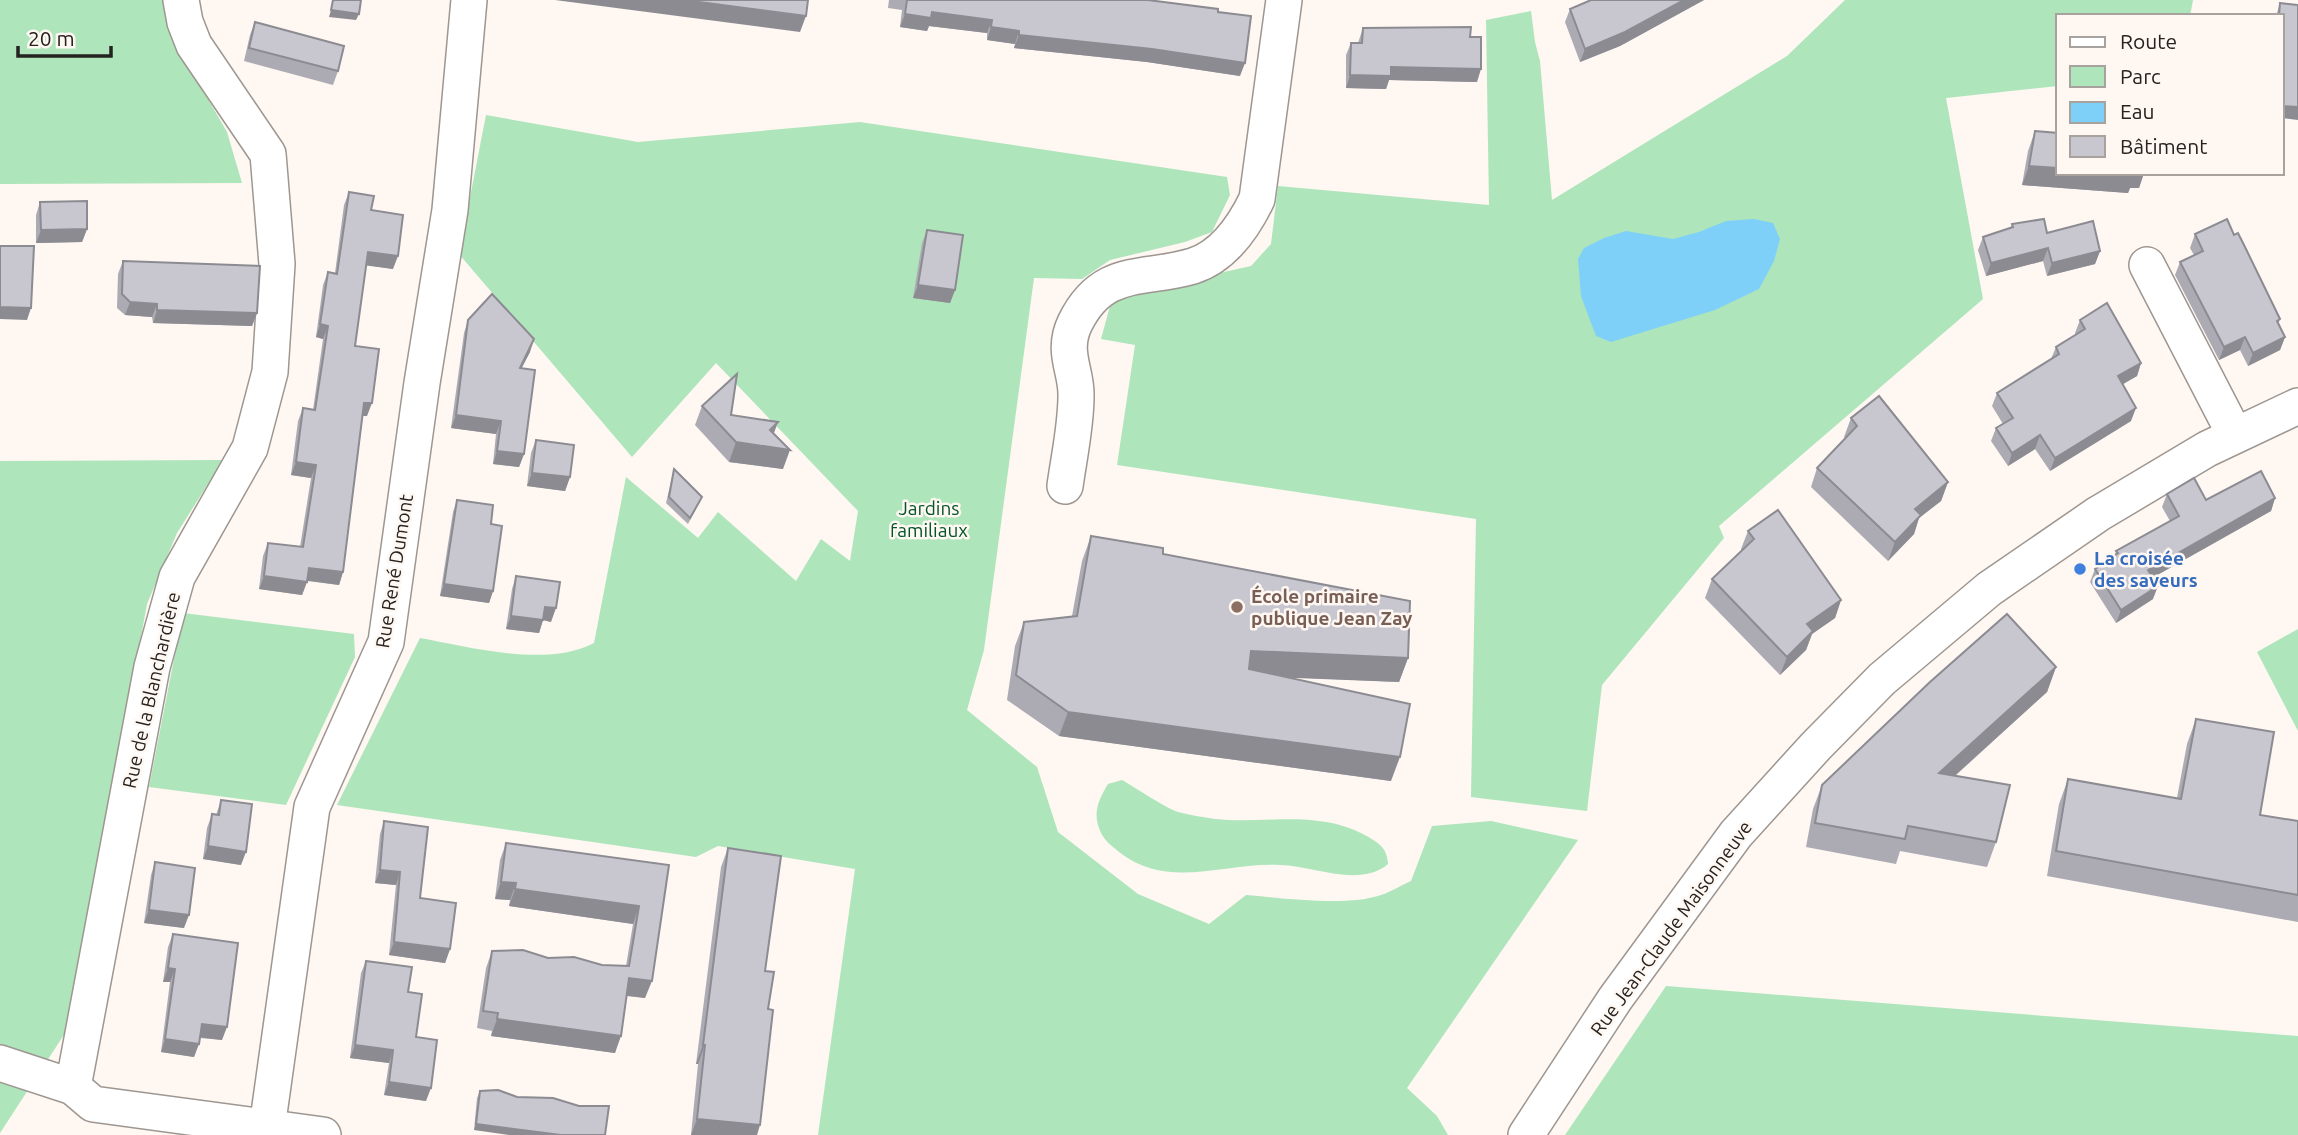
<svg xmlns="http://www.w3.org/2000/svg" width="2298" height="1135" font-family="Ubuntu,sans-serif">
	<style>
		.green { fill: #aee5bb }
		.water { fill: #7fd0f9 }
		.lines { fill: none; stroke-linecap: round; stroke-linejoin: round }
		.minor-casing { stroke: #9e9690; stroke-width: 38 }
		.minor { stroke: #fff; stroke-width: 35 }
		.wall { fill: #acabb3 }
		.shaded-wall { fill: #8c8b92 }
		.building { fill: #c8c7d0; stroke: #8c8b92; stroke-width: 2 }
		.shop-dot { fill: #3f7fe0; stroke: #fef7f2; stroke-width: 2.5 }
		.education-dot { fill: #8d6e63; stroke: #fef7f2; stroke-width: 2.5 }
		.labels { text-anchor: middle; stroke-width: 5; stroke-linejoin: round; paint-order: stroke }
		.park-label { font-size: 19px; fill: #025528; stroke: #fef7f2 }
		.shop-label { font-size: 19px; font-weight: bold; fill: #366cbe; stroke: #fef7f2; text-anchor: start }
		.street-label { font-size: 19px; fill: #252220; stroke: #fef7f2 }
		.education-label { font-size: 19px; font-weight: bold; fill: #785e54; stroke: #fef7f2; text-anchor: start }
	</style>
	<rect width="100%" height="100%" fill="#fef7f2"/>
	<g class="green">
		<polygon points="0,0 166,0 167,28 227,132 242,183 0,184"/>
		<polygon points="1845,0 2193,0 2190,16 2058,16 2058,86 1946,98 1983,299 1719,526 1724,538 1602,685 1587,811 1471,797 1476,519 1117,465 1135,345 1101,339 1110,306 1129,293 1251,266 1271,244 1278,186 1489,205 1486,20 1531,11 1535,42 1540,61 1552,200 1787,56"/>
		<path d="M486,115l152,27 222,-20 367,55 3,18 -18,37 -27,10 -75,18 -28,19 -48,-1 -50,372 -17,60 70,57 21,65 80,62 71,30 37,-29c37,3 101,12 135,0 10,-3 20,-10 30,-14l21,-55 59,-5 87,19 -171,248 30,28 11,19h-630l37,-266 -137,-23 -22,11 -359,-52 83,-167c50,9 127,30 174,5l32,-166 72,61 20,-26 78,69 25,-42 29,22 8,-50 -142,-148 -84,94 -173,-203z"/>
		<polygon points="223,460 177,533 147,604 69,1027 0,1133 0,461"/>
		<polygon points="183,613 354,634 355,657 286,805 149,787"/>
		<polygon points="2298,629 2298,731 2257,652"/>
		<path d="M1122,780c14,8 42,27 56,32 11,3 25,5 37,7 50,5 101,-9 148,15 14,8 24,12 25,30 -28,24 -74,2 -108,1 -57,-3 -111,26 -161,-13 -7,-6 -13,-10 -18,-19 -9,-19 -3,-32 7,-49z"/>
		<polygon points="1666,986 2298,1036 2298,1135 1565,1135"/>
	</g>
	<polygon class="water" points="1754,219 1773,223 1780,239 1774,261 1759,289 1715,310 1611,342 1596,336 1581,296 1578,259 1584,248 1604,238 1626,231 1673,239 1699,232 1726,221"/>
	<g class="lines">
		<defs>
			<g id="minor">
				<polyline points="2147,265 2235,435"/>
				<path d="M1065,486c4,-29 11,-60 11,-90 1,-25 -15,-44 -1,-73 28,-57 68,-42 118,-57 31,-10 51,-40 64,-67l27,-199"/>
				<polyline points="0,1063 73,1087 93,1104 323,1135"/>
				<polyline points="73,1087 152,667 177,577 250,448 270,372 277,264 268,154 194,45 185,22 181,0"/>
				<polyline points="267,1128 312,807 386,642 422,383 450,210 469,0"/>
				<polyline points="1526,1135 1615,999 1736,834 1816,746 1882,679 1989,589 2098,514 2207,449 2298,406"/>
			</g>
		</defs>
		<use href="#minor" class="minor-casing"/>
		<use href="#minor" class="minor"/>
	</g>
	<g class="wall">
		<polygon points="889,0 1148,0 1218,12 1240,76 1147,62 1014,48 1015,44 987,40 987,33 929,26 927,31 900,27 902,10 888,8"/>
		<polygon points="1591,0 1704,0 1620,46 1580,62 1565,22 1570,9"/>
		<polygon points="2280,3 2282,16 2276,16"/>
		<polygon points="255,22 338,71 333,85 244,61 250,35"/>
		<polygon points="1363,28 1470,37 1477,82 1389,80 1386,89 1346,88 1346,55 1351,43 1358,43"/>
		<polygon points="2035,131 2058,173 2144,173 2139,188 2130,188 2128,193 2022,185 2028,151"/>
		<polygon points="349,192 371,210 393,269 366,265 355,346 367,416 363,416 343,572 339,585 307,581 302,595 259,589 263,556 268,543 300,547 311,478 291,475 298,421 303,408 313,410 323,339 316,337 323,285 328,272 335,273 344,205"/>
		<polygon points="40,202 87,229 82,242 36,243 36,215"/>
		<polygon points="2012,224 2047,233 2100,251 2095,264 2047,276 2043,261 1986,276 1978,250 1983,237 2011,228"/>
		<polygon points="927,230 955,290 950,303 913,298 922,243"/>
		<polygon points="2195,234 2280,319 2278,325 2285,337 2280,350 2248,366 2240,350 2219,360 2175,275 2180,262 2194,255 2190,248"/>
		<polygon points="123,261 257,313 252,326 153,323 152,317 125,315 117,308 118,274"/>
		<polygon points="468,320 530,352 521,368 524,454 519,467 493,464 496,434 451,428 464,333"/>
		<polygon points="2080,320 2141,363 2137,376 2122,384 2131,421 2050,471 2035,449 2008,466 1991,441 1996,428 2003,424 1992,406 1997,393 2051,359 2056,347 2076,335 2075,333"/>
		<polygon points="702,406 774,434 783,469 729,462 695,425"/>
		<polygon points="1851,418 1948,482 1941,501 1919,518 1914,534 1888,561 1811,487 1817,468 1845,438 1844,437"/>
		<polygon points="536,440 570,477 565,491 527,486 531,453"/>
		<polygon points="674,469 699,503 688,524 666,503"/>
		<polygon points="2167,494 2206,500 2275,498 2271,511 2152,578 2153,599 2116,623 2090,582 2095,569 2115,555 2116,551 2170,521 2162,507"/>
		<polygon points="457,500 491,524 493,591 489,603 440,596 453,512"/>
		<polygon points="1748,531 1841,600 1835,618 1812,634 1806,650 1780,675 1705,598 1712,579 1742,551 1741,549"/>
		<polygon points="1091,536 1408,658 1399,682 1286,677 1391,781 1059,736 1007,700 1015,646 1024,622 1072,616 1082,561"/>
		<polygon points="516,576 551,622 543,620 539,633 506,629 512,589"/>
		<polygon points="2056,667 2047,692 1955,776 1996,842 1987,867 1900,851 1896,864 1806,847 1813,809 1822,785"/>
		<polygon points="2196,719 2260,815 2298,821 2298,922 2047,876 2059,804 2068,779 2177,798 2187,744"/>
		<polygon points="221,800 241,865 203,859 207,828 212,814 216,815"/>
		<polygon points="384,821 420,898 450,949 445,963 389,955 396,885 375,883 380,834"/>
		<polygon points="506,843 669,865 645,998 626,996 615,1053 491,1036 492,1031 477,1028 486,968 492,951 602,965 626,966 633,924 509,906 510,900 495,899 500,860"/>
		<polygon points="728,848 765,971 768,1009 757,1135 691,1135 698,1064 696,1064 721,867"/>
		<polygon points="155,862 184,928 144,923 151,875"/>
		<polygon points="173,934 222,1040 200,1038 194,1057 161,1052 170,982 163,982 168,947"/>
		<polygon points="366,961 408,992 426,1101 384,1095 389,1063 350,1058 361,973"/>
		<polygon points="480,1091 605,1135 474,1130 477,1098"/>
	</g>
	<g class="shaded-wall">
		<polygon points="555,0 684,0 806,16 800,32"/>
		<polygon points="1684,0 1704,0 1620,46 1580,62 1585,49"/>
		<polygon points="331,10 359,14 356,20 329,17"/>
		<polygon points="932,12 992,20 987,33 929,26 927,31 900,27 905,14"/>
		<polygon points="991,27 1019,31 1015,44 987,40"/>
		<polygon points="1019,35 1152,49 1245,63 1240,76 1147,62 1014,48"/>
		<polygon points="1391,67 1481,69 1477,82 1389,80 1386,89 1346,88 1350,75"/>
		<polygon points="2282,106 2298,107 2298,120 2282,118"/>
		<polygon points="2029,166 2058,168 2058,173 2144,173 2139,188 2130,188 2128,193 2022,185"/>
		<polygon points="87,229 82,242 36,243 41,230"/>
		<polygon points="2048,248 2043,261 1986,276 1991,263"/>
		<polygon points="2100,251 2095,264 2047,276 2052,263"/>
		<polygon points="368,252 398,256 393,269 363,265"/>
		<polygon points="918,285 955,290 950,303 913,298"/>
		<polygon points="130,302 157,304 152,317 125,315"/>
		<polygon points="0,307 31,308 27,320 0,319"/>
		<polygon points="157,310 257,313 252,326 153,323"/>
		<polygon points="320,324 328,326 323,339 316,337"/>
		<polygon points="2245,337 2240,350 2219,360 2224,347"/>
		<polygon points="2285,337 2280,350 2248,366 2253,353"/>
		<polygon points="534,339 530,352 515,381 520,368"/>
		<polygon points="2141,363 2137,376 2113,390 2118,376"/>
		<polygon points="364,403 372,403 367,416 360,416"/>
		<polygon points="2136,408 2131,421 2050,471 2055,458"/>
		<polygon points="456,415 501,421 496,434 451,428"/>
		<polygon points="778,422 771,441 790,450 783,469 729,462 736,442 770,430"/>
		<polygon points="2040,435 2035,449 2008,466 2012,453"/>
		<polygon points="497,451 524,454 519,467 493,464"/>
		<polygon points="296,462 316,465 311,478 291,475"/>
		<polygon points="532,473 570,477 565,491 527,486"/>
		<polygon points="1948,482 1941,501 1919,518 1914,534 1888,561 1895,542 1915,509"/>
		<polygon points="2275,498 2271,511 2143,583 2148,570"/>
		<polygon points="309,568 343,572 339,585 304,580"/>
		<polygon points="264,576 307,582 302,595 259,589"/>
		<polygon points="444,584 493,591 489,603 440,596"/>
		<polygon points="2158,586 2153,599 2116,623 2121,610"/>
		<polygon points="1841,600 1835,618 1812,634 1806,650 1780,675 1787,657 1807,624"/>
		<polygon points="545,607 556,608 551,622 543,620 539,633 506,629 511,616"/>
		<polygon points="1251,651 1408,658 1399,682 1242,676"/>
		<polygon points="2056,667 2047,692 1930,798 1939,773"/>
		<polygon points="1068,712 1400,757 1391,781 1059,736"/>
		<polygon points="208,846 246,852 241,865 203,859"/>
		<polygon points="380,870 400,872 396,885 375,883"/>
		<polygon points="501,882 516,883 510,900 495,899"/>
		<polygon points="515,889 639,906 633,924 509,906"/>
		<polygon points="149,910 189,915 184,928 144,923"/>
		<polygon points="394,942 450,949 445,963 389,955"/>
		<polygon points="168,968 175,969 170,982 163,982"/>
		<polygon points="629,978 652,981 645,998 622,995"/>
		<polygon points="497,1019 621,1036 615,1053 491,1036"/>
		<polygon points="202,1024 227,1027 222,1040 197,1037"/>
		<polygon points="165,1039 199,1044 194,1057 161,1052"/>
		<polygon points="355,1045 393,1050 389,1063 350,1058"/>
		<polygon points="703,1045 705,1045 698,1064 696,1064"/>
		<polygon points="389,1082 431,1088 426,1101 384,1095"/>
		<polygon points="697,1119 760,1125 757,1135 691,1135"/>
		<polygon points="476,1124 561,1135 509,1135 474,1130"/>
	</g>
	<g class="building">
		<polygon points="333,0 361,0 359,14 331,10"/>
		<polygon points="684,0 808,0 806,16"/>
		<polygon points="907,0 1148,0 1218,9 1218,12 1251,16 1245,63 1152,49 1019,35 1019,31 991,27 992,20 932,12 931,18 905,14"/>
		<polygon points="1591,0 1684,0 1625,32 1585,49 1570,9"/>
		<polygon points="2280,3 2298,5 2298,107 2282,106 2282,16 2279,16"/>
		<polygon points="255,22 344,46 338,71 249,48"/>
		<polygon points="1471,27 1470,37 1481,37 1481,69 1391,67 1391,76 1350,75 1351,43 1362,43 1363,28"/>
		<polygon points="2035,131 2058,133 2058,168 2029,166"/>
		<polygon points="349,192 374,196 371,210 403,215 398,256 368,252 355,346 379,349 372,403 364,403 343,572 309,568 307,582 264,576 268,543 303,547 316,465 296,462 303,408 315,410 328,326 320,324 328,272 337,274"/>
		<polygon points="87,201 87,229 41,230 40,202"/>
		<polygon points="2044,219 2047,233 2093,221 2100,251 2052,263 2048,248 1991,263 1983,237 2013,227 2012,224"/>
		<polygon points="2227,219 2234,235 2238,233 2245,247 2280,319 2277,321 2285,337 2253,353 2245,337 2224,347 2180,262 2203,251 2195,234"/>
		<polygon points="927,230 963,235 955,290 918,285"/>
		<polygon points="0,246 34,246 31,308 0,307"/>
		<polygon points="123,261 260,266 257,313 157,310 157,304 130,302 122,294"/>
		<polygon points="492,294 534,339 520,368 535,370 524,454 497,451 501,421 456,415 468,320"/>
		<polygon points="2107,303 2141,363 2118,376 2136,408 2055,458 2040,435 2012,453 1996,428 2013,418 1997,393 2059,354 2056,347 2085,329 2080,320"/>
		<polygon points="737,374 731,415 778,422 770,430 790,450 736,442 702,406"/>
		<polygon points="1879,396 1948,482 1915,509 1921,515 1895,542 1817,468 1857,426 1851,418"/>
		<polygon points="536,440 574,445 570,477 532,473"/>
		<polygon points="674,469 702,497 690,518 669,497"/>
		<polygon points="2261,471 2275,498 2148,570 2158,586 2121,610 2095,569 2118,553 2116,551 2179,516 2167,494 2194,478 2206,500"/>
		<polygon points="457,500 493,505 491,524 502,526 493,591 444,584"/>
		<polygon points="1778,510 1841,600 1807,624 1813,631 1787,657 1712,579 1754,539 1748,531"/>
		<polygon points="1091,536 1163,548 1163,554 1410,601 1408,658 1251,651 1249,669 1410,704 1400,757 1068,712 1016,675 1024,622 1077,616"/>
		<polygon points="516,576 560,582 556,608 545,607 543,620 511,616"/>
		<polygon points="2007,614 2056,667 1939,773 2010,785 1996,842 1908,826 1905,839 1815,823 1822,785 1930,682"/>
		<polygon points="2196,719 2274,732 2260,815 2298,821 2298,895 2056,851 2068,779 2181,799"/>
		<polygon points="221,800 252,804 246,852 208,846 212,814 219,815"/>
		<polygon points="384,821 428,827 420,898 456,903 450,949 394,942 400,872 380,870"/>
		<polygon points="506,843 669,865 652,981 629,978 621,1036 497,1019 498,1013 483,1011 492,951 523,950 548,958 574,957 602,965 629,966 639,906 515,889 516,883 501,882"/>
		<polygon points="728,848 781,856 765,971 774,972 768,1009 773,1010 760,1125 697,1119 705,1045 703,1045"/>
		<polygon points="155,862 195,868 189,915 149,910"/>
		<polygon points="173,934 238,943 227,1027 202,1024 199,1044 165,1039 175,969 168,968"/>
		<polygon points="366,961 412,967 408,992 422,994 416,1037 437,1040 431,1088 389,1082 393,1050 355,1045"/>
		<polygon points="498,1090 517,1097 553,1098 579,1106 609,1106 605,1135 561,1135 476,1124 480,1091"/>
	</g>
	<circle class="shop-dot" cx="2080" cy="569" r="7"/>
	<circle class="education-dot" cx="1237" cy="607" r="7"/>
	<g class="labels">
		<g class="park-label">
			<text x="929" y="515">Jardins<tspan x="929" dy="22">familiaux</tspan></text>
		</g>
		<g class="shop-label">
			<text x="2094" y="565">La croisée<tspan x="2094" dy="22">des saveurs</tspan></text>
		</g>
		<g class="street-label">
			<text transform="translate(394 571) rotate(-81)" y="7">Rue René Dumont</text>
			<text transform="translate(151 690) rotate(-77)" y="7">Rue de la Blanchardière</text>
			<text transform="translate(1671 928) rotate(-54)" y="7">Rue Jean-Claude Maisonneuve</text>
		</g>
		<g class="education-label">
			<text x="1251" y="603">École primaire<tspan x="1251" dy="22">publique Jean Zay</tspan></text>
		</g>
	</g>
	<rect x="2056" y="14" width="228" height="161" fill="#fef7f2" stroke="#a7a29e" stroke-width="2"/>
	<rect x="2070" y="37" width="35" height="10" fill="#ffffff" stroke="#a7a29e" stroke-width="2"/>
	<text x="2120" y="49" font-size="21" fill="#252220">Route</text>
	<rect x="2070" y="66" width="35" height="21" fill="#aee5bb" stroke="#a7a29e" stroke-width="2"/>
	<text x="2120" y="84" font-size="21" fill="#252220">Parc</text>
	<rect x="2070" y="102" width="35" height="21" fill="#7fd0f9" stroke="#a7a29e" stroke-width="2"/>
	<text x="2120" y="119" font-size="21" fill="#252220">Eau</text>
	<rect x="2070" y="136" width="35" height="21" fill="#c8c7d0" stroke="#a7a29e" stroke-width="2"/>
	<text x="2120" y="154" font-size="21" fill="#252220">Bâtiment</text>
	<path d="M18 46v10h93v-10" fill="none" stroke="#252220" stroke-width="3.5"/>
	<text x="28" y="46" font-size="21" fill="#252220" stroke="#fef7f2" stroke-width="5" paint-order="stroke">20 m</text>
</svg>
